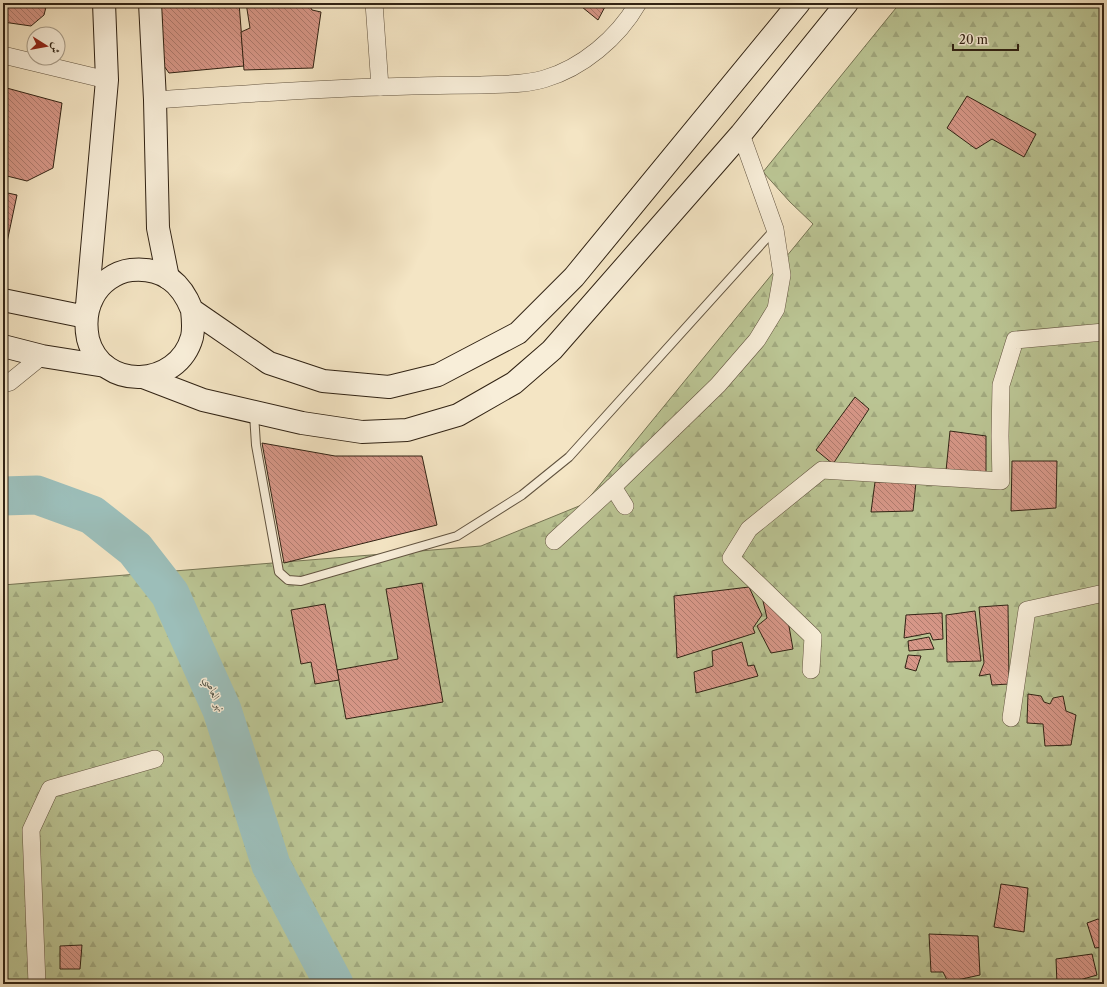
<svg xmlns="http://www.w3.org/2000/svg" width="1107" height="987" font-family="'Libre Caslon Text',Amiri,serif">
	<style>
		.forest { fill: url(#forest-firs); stroke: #767454 }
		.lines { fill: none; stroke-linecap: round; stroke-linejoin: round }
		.river { stroke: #9cbeb9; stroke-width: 39 }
		.building { fill: url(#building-back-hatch); stroke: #312314 }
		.lane-casing { stroke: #625440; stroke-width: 10 }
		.street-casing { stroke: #625440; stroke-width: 18 }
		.secondary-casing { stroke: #312314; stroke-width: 24 }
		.lane { stroke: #f8eed9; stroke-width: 8 }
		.street { stroke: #f8eed9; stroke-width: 17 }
		.secondary { stroke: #f8eed9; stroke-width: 22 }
		.labels { text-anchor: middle; stroke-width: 3; stroke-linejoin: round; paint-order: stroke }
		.water-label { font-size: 11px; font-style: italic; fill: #515246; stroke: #f8eed9 }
	</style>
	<defs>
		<pattern id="forest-firs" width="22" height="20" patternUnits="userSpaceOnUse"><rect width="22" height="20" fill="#bbc594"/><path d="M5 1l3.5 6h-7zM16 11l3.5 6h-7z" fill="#a1a97f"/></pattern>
		<pattern id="building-back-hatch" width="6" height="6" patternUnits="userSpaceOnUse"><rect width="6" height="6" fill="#d79788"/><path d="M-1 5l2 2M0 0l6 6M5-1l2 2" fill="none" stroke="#af7b6e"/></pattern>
	</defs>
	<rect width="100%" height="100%" fill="#f4e5c4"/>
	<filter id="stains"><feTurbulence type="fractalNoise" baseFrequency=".005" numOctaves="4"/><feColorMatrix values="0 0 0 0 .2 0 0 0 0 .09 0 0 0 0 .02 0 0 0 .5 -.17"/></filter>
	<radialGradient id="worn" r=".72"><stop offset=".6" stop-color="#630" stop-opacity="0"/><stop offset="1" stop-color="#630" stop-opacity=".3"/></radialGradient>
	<polygon class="forest" points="900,3 1104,3 1104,984 3,984 3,585 481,546 584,504 813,224 790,202 763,172"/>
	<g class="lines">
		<polyline class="river" points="3,496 37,495 92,515 135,549 170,594 222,710 271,865 334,984"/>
	</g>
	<g class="building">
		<polygon points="3,3 47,3 44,15 31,26 3,22"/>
		<polygon points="161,3 239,3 244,66 169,73 164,66"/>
		<polygon points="246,3 308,3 312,10 321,12 313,68 244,70 241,32 250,28"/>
		<polygon points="577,3 607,3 598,20"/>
		<polygon points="3,87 62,103 53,168 27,181 3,175"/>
		<polygon points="967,96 1036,134 1024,157 992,139 976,149 947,128"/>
		<polygon points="3,192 17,195 3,261"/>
		<polygon points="855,397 869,409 833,464 816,450"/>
		<polygon points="950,431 986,436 986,473 946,471"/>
		<polygon points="262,443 335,456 422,456 437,525 284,563"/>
		<polygon points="1012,461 1057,461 1056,508 1011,511"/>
		<polygon points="875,482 916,482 913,511 871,512"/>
		<polygon points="422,583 443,702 346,719 337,670 398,659 386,589"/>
		<polygon points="749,587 762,615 753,628 755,633 677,658 674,596"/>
		<polygon points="784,598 793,649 771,653 757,626 767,618 763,601"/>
		<polygon points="325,604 339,680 315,684 311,662 301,664 291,610"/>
		<polygon points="1008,605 1009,684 992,685 990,674 979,676 984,663 979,607"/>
		<polygon points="975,611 981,661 947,662 946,615"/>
		<polygon points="942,613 943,639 933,640 930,633 904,638 906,615"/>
		<polygon points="929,637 934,649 909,651 908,641"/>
		<polygon points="742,642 748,666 754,665 758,676 696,693 694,672 713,666 712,651"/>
		<polygon points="908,655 921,656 916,671 905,668"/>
		<polygon points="1028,694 1041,696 1044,702 1050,704 1053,698 1063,696 1066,711 1076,715 1071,745 1045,746 1043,724 1027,723"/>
		<polygon points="1001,884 1028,888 1024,932 994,927"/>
		<polygon points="1098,919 1104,922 1104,947 1095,948 1087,923"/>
		<polygon points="929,934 978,936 980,975 948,982 943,972 931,972"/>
		<polygon points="82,945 80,969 60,969 60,946"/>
		<polygon points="1092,954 1097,975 1066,984 1057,984 1056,959"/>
	</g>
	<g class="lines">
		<defs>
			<polyline id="lane" points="254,414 256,445 279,572 288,580 301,581 457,536 522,495 569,457 775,229"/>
			<g id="street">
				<polyline points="374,3 380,87"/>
				<polyline points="3,55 107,80"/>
				<path d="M155,100c75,-5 151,-11 226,-13 33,-1 67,-2 100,-2 21,-1 43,0 63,-6 38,-11 74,-41 94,-76"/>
				<polyline points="3,384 10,382 42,356"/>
				<polyline points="625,506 613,487 718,385 757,340 776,309 782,275 775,229 741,134"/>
				<polyline points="554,541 613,487"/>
				<polyline points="811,670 813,637 731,558 749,529 822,470 1001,481 1000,436 1001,385 1015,340 1104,332"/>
				<polyline points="1011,718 1027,610 1104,593"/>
				<polyline points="37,984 31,830 50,789 155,759"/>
			</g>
			<g id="secondary">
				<polyline points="150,3 155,100 158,228 168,278"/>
				<polyline points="3,300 86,317 107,80 104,3"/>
				<path d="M192,310c1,9 2,18 0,27 -14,51 -90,55 -104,2 -3,-15 -2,-29 5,-42 7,-14 22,-25 38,-27 31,-3 50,12 61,40l77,53 54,18 66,6 49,-12 80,-42 56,-56 225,-274"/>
				<polyline points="3,346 42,356 105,366"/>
				<polyline points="143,377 203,400 302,423 362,432 407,430 458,415 514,383 552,350 741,134 847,3"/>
			</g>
		</defs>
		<use href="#lane" class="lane-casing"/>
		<use href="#street" class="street-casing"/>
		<use href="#secondary" class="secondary-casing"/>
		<use href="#lane" class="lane"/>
		<use href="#street" class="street"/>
		<use href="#secondary" class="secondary"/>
	</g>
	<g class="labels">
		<g class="water-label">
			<text transform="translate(215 694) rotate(67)" y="4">نهر العاصي</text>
		</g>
	</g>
	<rect width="1107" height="987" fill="none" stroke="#f4e5c4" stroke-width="16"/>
	<rect x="4" y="4" width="1099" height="979" fill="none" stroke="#312314" stroke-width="2"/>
	<rect x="8" y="8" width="1091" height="971" fill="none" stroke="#312314"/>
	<g transform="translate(46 46) rotate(101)"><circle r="19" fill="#f8eed9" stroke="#a89d8a"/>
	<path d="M0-3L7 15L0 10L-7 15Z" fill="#8f2418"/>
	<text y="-6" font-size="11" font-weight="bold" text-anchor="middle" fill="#312314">ش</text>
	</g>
	<path d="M953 44v6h65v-6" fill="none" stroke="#312314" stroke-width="2"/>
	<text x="959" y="44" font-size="12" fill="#312314" stroke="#f8eed9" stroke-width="3" paint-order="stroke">20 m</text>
	<rect width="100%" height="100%" filter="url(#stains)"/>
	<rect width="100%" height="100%" fill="url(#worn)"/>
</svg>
